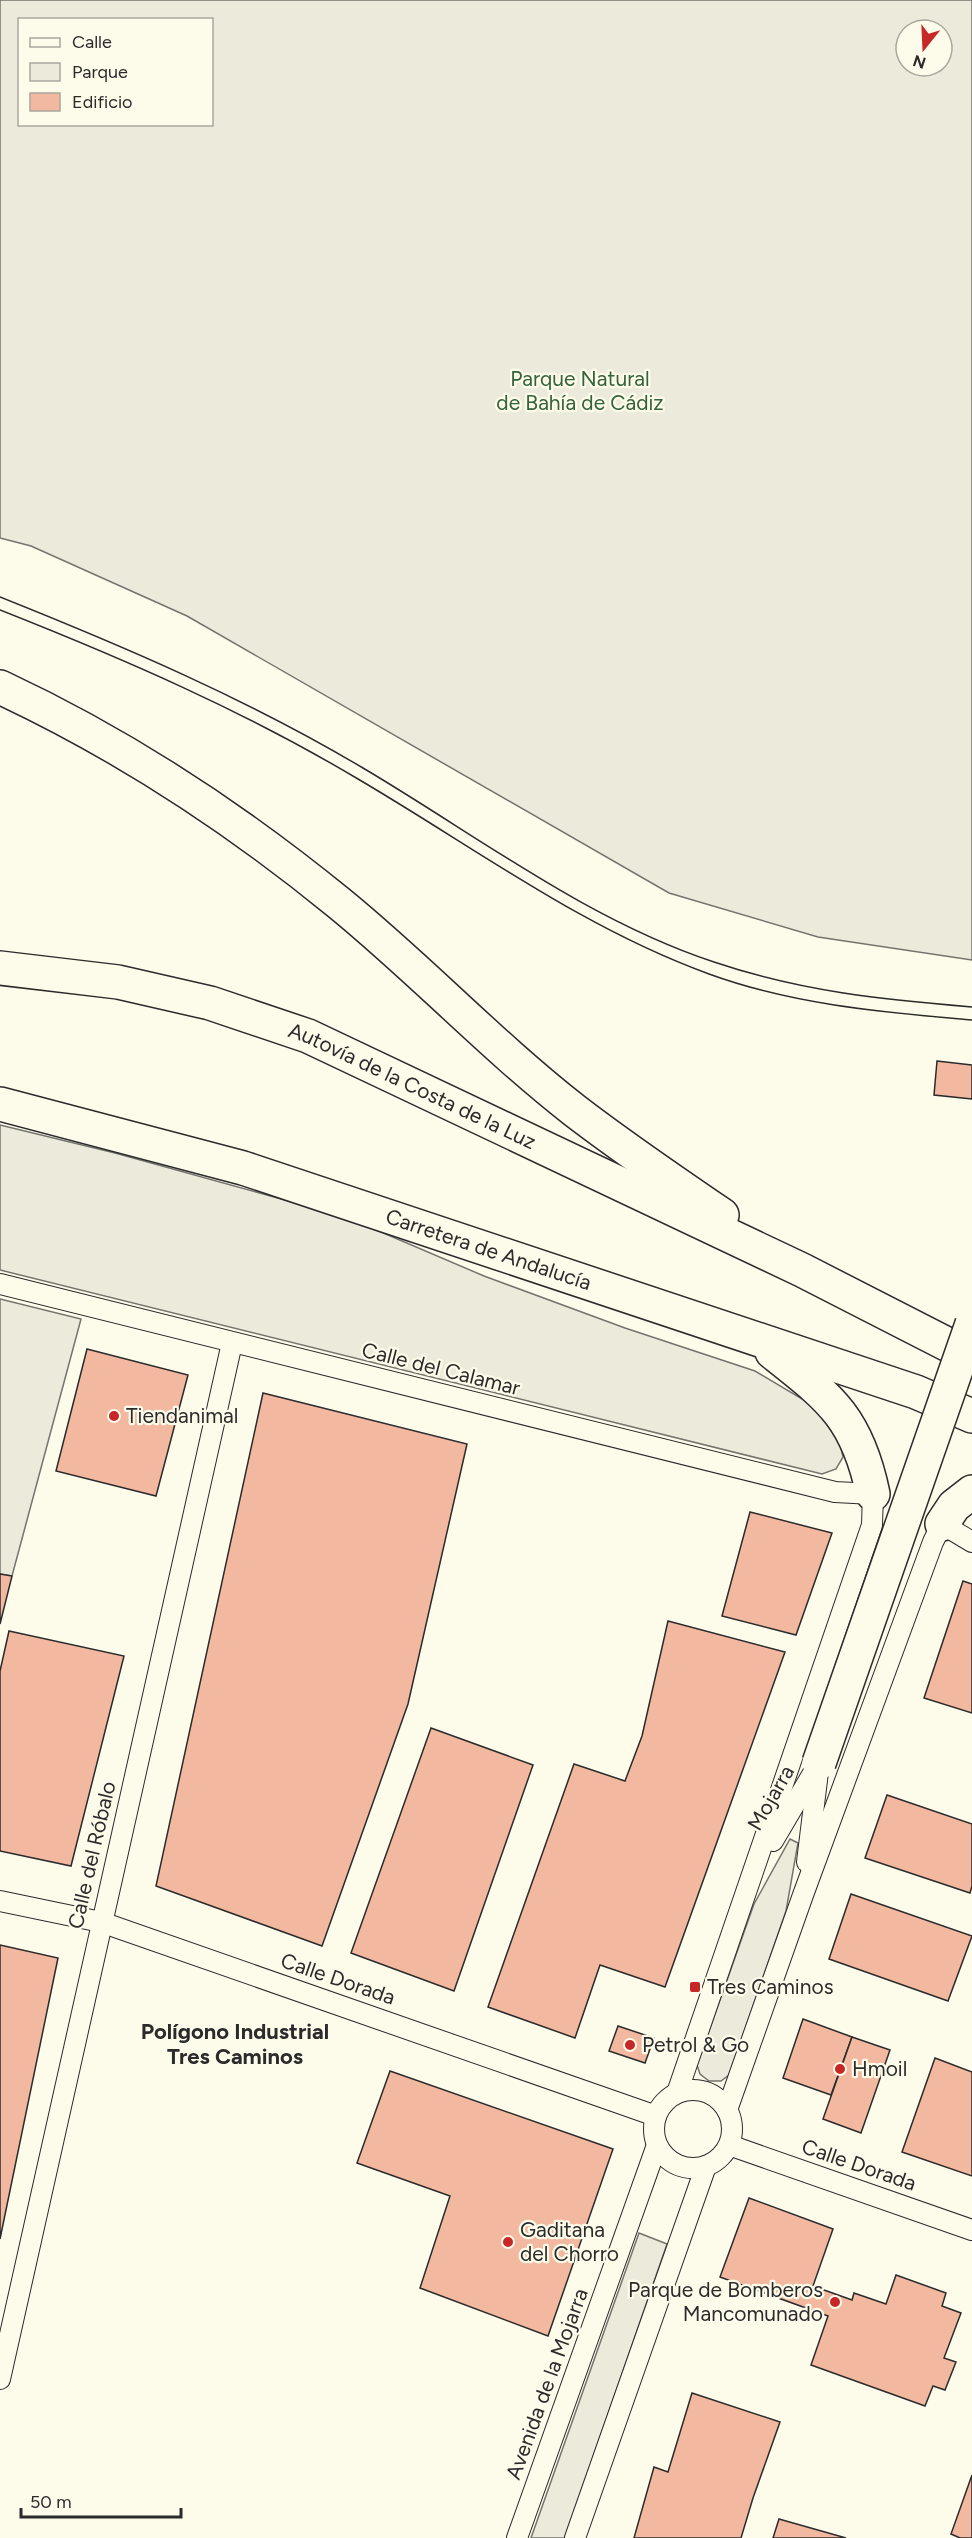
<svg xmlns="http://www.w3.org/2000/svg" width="972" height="2538" font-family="Figtree,sans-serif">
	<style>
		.green { fill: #ecebdb; stroke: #74746e; stroke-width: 1.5; fill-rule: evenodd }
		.parking { fill: #eceadb; stroke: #74746e; stroke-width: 1.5 }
		.building { fill: #f2b8a0; stroke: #2b2b2b; stroke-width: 1.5 }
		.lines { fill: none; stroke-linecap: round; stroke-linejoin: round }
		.street-casing { stroke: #2b2b2b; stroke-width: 22 }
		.highway-casing { stroke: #2b2b2b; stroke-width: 36 }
		.street { stroke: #fdfbea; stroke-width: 20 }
		.highway { stroke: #fdfbea; stroke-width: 33 }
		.tram { stroke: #2b2b2b; stroke-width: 1.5 }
		.highway-bridge-casing { stroke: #2b2b2b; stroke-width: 36; stroke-linecap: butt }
		.highway-bridge { stroke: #fdfbea; stroke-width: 33 }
		.poi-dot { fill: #c62828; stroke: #fdfbea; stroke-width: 2 }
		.labels { text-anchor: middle; stroke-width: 4.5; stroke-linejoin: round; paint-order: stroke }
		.park-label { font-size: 21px; fill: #34623c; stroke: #fdfbea }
		.street-label { font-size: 21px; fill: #2b2b2b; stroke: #fdfbea }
		.poi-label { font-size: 21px; fill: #2b2b2b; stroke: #fdfbea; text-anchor: start }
		.neighbourhood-label { font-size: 22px; font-weight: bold; fill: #2b2b2b; stroke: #fdfbea }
	</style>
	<rect width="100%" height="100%" fill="#fdfbea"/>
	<g class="green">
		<path d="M0,0h972v960l-154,-23 -149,-44 -482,-277 -156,-70 -31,-8zM20,20h192v104h-192zM906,30h36v36h-36z"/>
		<polygon points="0,1125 115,1153 314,1208 367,1226 484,1276 625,1328 755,1371 809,1403 829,1424 840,1442 843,1457 836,1469 822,1474 0,1270"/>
		<polygon points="790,1839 798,1843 786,1911 729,2075 721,2081 709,2081 700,2074 697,2065 754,1904"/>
		<polygon points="639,2233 667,2244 565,2538 531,2538"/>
	</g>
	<polygon class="parking" points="0,1299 81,1319 12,1576 0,1574"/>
	<g class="building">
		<polygon points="937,1061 972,1065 972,1099 934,1095"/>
		<polygon points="87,1349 188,1375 156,1496 56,1471"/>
		<polygon points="263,1393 467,1444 408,1704 322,1946 156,1886"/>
		<polygon points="750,1512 832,1533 796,1635 722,1616"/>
		<polygon points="0,1574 12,1576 0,1624"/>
		<polygon points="963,1581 972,1584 972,1713 924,1698"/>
		<polygon points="668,1621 785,1652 665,1987 600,1965 575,2038 488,2007 574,1764 625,1781 642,1736"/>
		<polygon points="9,1631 124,1656 71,1866 0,1851 0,1671"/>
		<polygon points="431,1728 533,1765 454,1991 351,1953"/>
		<polygon points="887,1795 972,1824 972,1886 970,1893 865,1858"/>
		<polygon points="851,1894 972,1936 948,2001 829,1959"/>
		<polygon points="0,1945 58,1958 0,2239"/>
		<polygon points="803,2019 852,2037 831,2095 783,2078"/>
		<polygon points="618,2026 654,2038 645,2063 609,2051"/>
		<polygon points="852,2037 890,2050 861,2133 823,2119"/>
		<polygon points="935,2058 972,2072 972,2176 902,2152"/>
		<polygon points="390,2071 613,2149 548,2336 420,2288 450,2196 357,2163"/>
		<polygon points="749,2198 833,2229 813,2286 852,2300 854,2293 886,2304 896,2275 946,2293 942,2306 961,2313 944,2358 956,2362 945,2390 933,2386 925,2406 811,2365 828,2316 720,2277"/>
		<polygon points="692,2393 780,2422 753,2498 741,2538 634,2538 654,2467 668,2472"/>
		<polygon points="972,2475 972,2538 960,2538 951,2534"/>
		<polygon points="779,2519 846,2538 773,2538"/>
	</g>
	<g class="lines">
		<defs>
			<g id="street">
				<polyline points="0,1284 835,1492 873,1494 872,1525 677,2093"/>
				<polyline points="773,1841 819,1763"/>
				<polyline points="807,1862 818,1772"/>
				<polyline points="0,1901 101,1922 656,2116"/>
				<circle cx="693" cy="2129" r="39"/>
				<polyline points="727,2110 803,1895 933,1542 942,1524 972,1542"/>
				<polyline points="729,2145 972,2230"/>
				<polyline points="0,2379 232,1343"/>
				<polyline points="517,2538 657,2145"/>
				<polyline points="575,2538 706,2166"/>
			</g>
			<g id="highway">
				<path d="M0,687c122,57 235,131 339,216 81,66 153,143 235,207 48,37 98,71 148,105"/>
				<path id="s1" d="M0,968l118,14 92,21 98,33 494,234 170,87"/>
				<path id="s2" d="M0,1104l243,64 673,224 56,24"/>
				<path d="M772,1352c58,46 85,65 101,142"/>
				<polyline points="942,1524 954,1506 972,1492"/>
			</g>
		</defs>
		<use href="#street" class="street-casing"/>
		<use href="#highway" class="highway-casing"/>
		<use href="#street" class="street"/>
		<use href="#highway" class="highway"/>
		<g class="tram">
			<path d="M0,597c125,50 247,102 363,171 115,68 224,152 351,194 89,30 166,37 258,45"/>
			<path d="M0,610c124,49 244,101 358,169 116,68 224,149 351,195 85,31 173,38 263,46"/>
		</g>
		<defs>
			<polyline id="highway-bridge" points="819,1763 972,1324"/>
		</defs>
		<use href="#highway-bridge" class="highway-bridge-casing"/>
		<use href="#highway-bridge" class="highway-bridge"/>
	</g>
	<g class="poi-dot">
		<circle cx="114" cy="1416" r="6"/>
		<rect x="689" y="1981" width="12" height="12" rx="3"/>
		<circle cx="630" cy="2045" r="6"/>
		<circle cx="840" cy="2069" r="6"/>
		<circle cx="508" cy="2242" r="6"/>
		<circle cx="835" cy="2302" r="6"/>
	</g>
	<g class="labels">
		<g class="park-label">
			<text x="580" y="386">Parque Natural<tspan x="580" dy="24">de Bahía de Cádiz</tspan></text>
		</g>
		<g class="street-label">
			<text dy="7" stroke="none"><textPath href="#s1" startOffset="432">Autovía de la Costa de la Luz</textPath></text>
			<text dy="7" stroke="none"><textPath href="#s2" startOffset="510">Carretera de Andalucía</textPath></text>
			<text transform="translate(441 1369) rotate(14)" y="7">Calle del Calamar</text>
			<text transform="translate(771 1798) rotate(-60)" y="7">Mojarra</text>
			<text transform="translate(92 1855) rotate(-77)" y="7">Calle del Róbalo</text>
			<text transform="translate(338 1979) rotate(19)" y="7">Calle Dorada</text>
			<text transform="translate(859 2165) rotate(19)" y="7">Calle Dorada</text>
			<text transform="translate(547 2384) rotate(-70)" y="7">Avenida de la Mojarra</text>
		</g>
		<g class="poi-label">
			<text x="126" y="1423">Tiendanimal</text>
			<text x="707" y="1994">Tres Caminos</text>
			<text x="642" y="2052">Petrol &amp; Go</text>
			<text x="852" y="2076">Hmoil</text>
			<text x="520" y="2237">Gaditana<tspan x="520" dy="24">del Chorro</tspan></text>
			<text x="823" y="2297" text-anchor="end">Parque de Bomberos<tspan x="823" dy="24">Mancomunado</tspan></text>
		</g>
		<g class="neighbourhood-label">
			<text x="235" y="2039">Polígono Industrial<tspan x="235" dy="25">Tres Caminos</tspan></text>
		</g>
	</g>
	<rect x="18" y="18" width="195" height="108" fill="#fdfbea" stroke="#a9a89e" stroke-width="1.5"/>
	<rect x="30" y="38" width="30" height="9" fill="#fdfbea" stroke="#a9a89e" stroke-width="1.5"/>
	<text x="72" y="48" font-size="18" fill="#2b2b2b">Calle</text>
	<rect x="30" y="63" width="30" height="18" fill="#ecebdb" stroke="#a9a89e" stroke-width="1.5"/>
	<text x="72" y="78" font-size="18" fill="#2b2b2b">Parque</text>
	<rect x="30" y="93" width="30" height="18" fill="#f2b8a0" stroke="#a9a89e" stroke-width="1.5"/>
	<text x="72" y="108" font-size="18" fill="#2b2b2b">Edificio</text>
	<g transform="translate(924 48) rotate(198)"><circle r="28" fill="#fdfbea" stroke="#a9a89e" stroke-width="1.5"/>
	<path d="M0-4.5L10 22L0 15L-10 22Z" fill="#c62828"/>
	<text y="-9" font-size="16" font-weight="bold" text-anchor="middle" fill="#2b2b2b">N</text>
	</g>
	<path d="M21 2508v9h160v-9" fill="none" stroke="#2b2b2b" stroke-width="3"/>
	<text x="30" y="2508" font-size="18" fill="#2b2b2b" stroke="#fdfbea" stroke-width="4.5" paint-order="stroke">50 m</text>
</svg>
